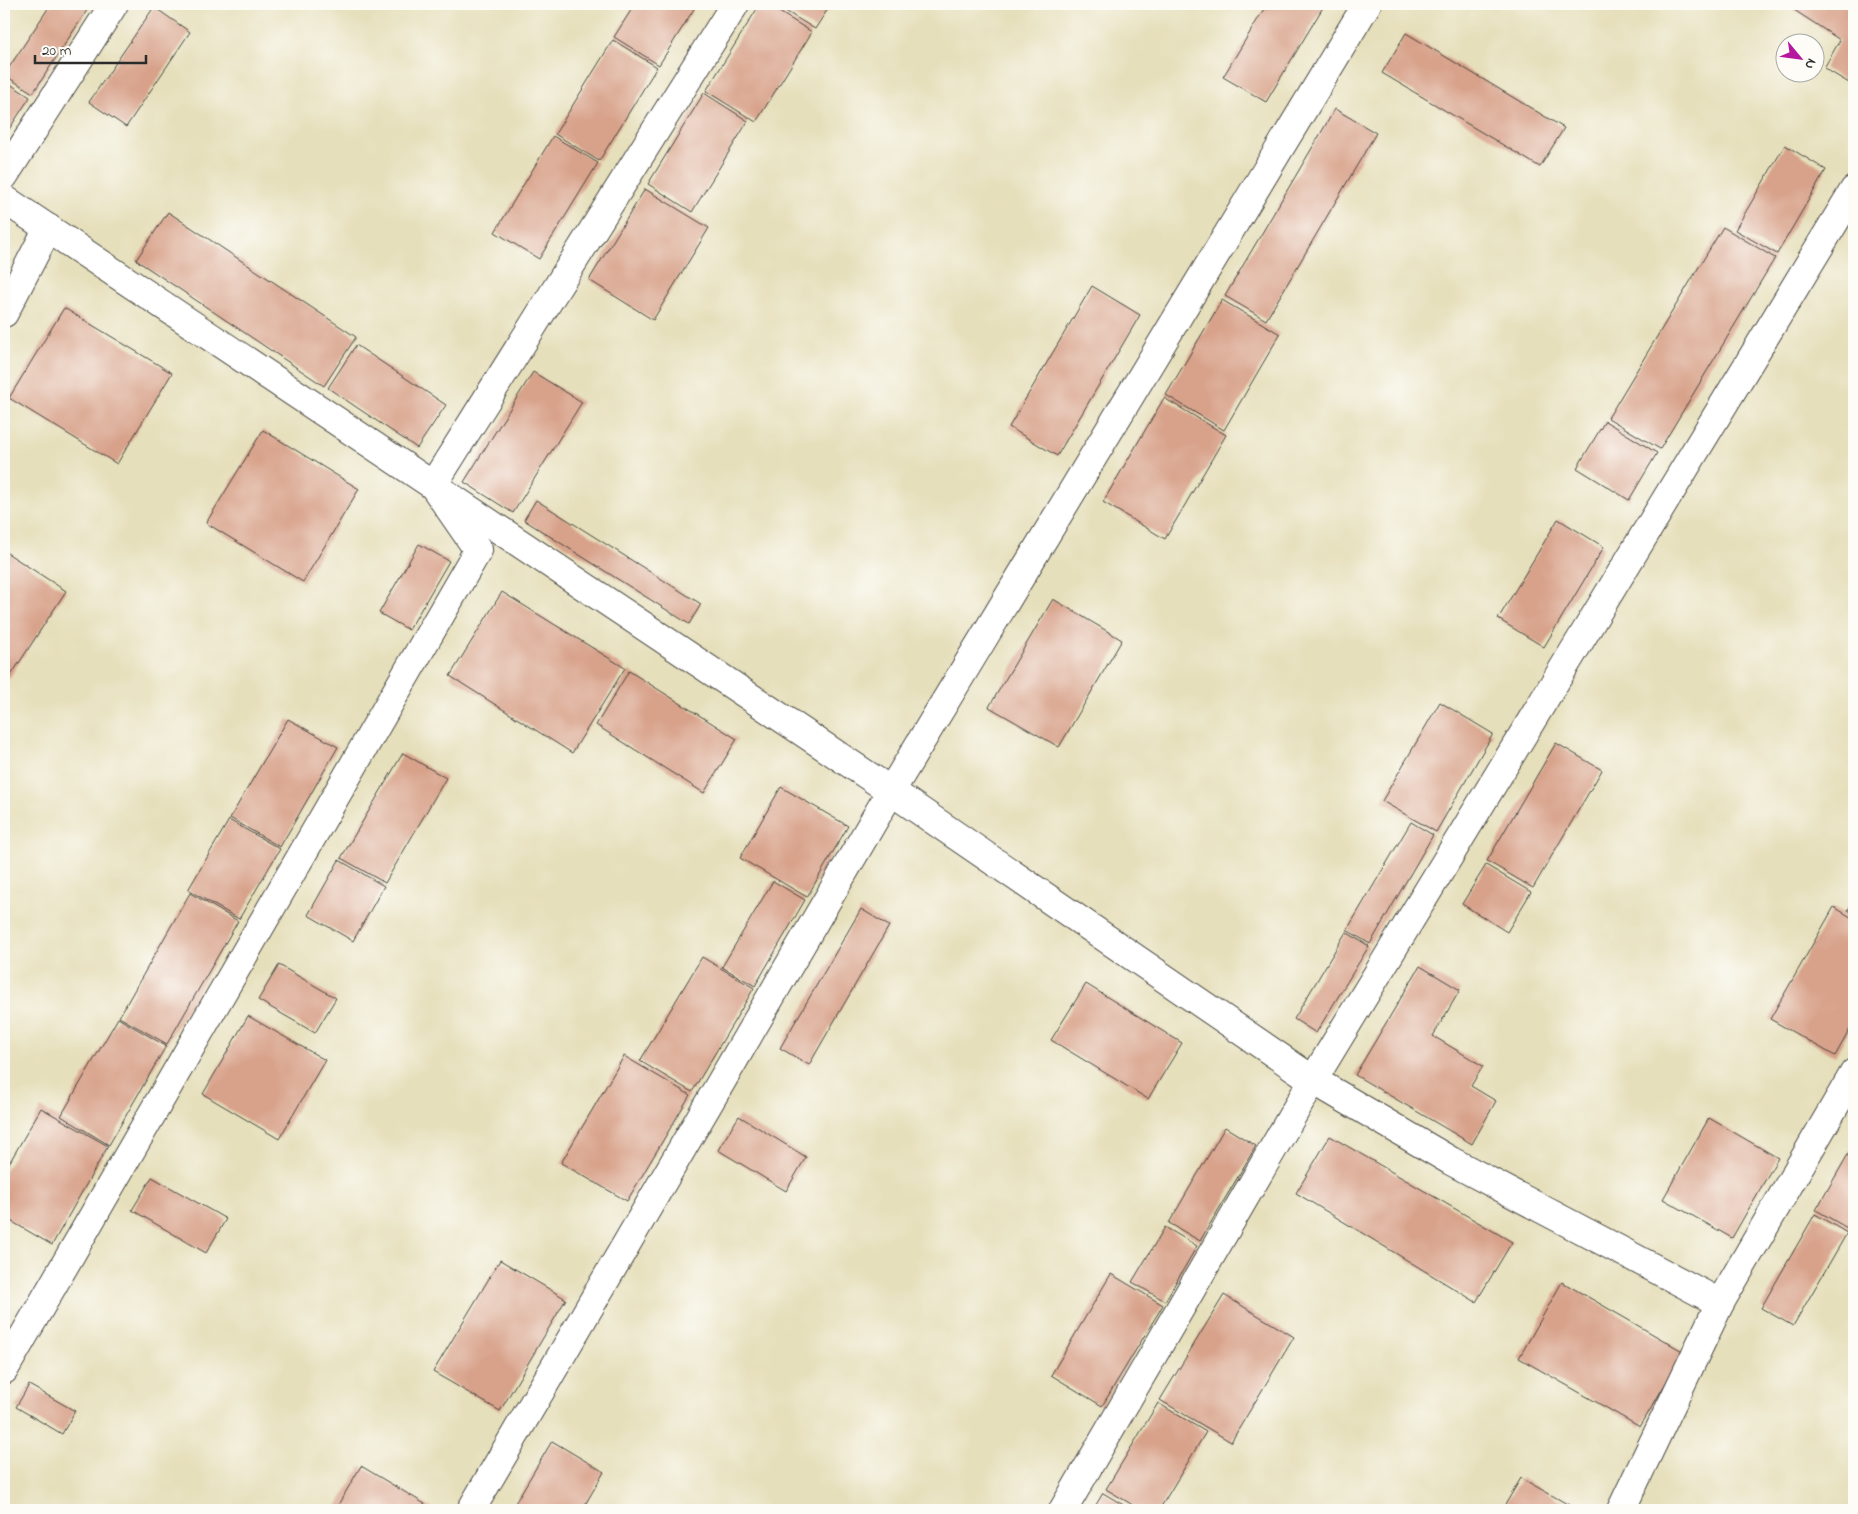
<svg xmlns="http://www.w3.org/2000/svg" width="1858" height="1514" font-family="'Indie Flower',sans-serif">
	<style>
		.building { fill: #d8a28a }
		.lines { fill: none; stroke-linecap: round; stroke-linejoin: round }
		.minor-casing { stroke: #474641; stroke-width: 30 }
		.minor { stroke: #fff; stroke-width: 28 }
	</style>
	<rect width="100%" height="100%" fill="#fdfcf7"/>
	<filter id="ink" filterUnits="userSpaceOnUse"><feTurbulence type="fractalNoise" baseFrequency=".02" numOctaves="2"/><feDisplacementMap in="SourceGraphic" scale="10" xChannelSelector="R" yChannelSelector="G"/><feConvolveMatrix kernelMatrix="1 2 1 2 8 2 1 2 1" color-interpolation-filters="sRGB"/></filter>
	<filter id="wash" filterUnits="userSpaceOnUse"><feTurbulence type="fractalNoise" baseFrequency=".0096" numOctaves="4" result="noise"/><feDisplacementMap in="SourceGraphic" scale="20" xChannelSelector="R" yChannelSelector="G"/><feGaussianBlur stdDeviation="1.12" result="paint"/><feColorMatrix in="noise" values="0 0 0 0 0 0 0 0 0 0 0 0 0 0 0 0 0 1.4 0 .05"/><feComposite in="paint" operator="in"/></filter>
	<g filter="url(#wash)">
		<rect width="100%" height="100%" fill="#e6dfbb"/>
		<g id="blocks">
			<g class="building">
				<polygon points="51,4 91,4 33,93 4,75"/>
				<polygon points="635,4 697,4 659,65 614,37"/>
				<polygon points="760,4 766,4 812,32 756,122 706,91"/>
				<polygon points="774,4 831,4 815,29"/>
				<polygon points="1267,4 1325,4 1266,102 1223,77"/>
				<polygon points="1785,4 1854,4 1854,86 1824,68 1840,40"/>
				<polygon points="154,7 190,32 126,127 89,102"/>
				<polygon points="1406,33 1564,128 1540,167 1382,73"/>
				<polygon points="613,40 657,67 599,161 555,134"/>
				<polygon points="4,80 30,97 4,137"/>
				<polygon points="704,93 748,121 692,212 648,184"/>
				<polygon points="1335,109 1376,133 1266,320 1225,296"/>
				<polygon points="553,136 598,163 539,259 495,232"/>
				<polygon points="1785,145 1826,170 1777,254 1735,230"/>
				<polygon points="645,189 709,228 653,320 589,280"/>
				<polygon points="168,212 356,337 324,386 136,260"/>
				<polygon points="1723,227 1775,258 1660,449 1608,418"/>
				<polygon points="1092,286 1140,315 1057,456 1009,427"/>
				<polygon points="1222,300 1280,334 1224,430 1166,395"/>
				<polygon points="64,308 172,373 117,464 9,398"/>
				<polygon points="356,345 446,405 417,448 328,388"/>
				<polygon points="533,372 582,402 513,513 464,482"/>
				<polygon points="1164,398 1226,435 1165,539 1103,502"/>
				<polygon points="1605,421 1657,453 1629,500 1577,468"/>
				<polygon points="263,430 359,489 303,582 206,523"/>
				<polygon points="536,500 701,604 689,624 524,520"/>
				<polygon points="1558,519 1604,547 1544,647 1498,619"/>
				<polygon points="419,544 449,561 409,630 379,613"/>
				<polygon points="4,551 66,591 4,686"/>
				<polygon points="502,592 625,668 572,753 450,676"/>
				<polygon points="1053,599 1122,640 1059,747 989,707"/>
				<polygon points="629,671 737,739 704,793 596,725"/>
				<polygon points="1440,702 1493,734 1436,832 1382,801"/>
				<polygon points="288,719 338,747 280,847 230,818"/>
				<polygon points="1556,743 1602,770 1533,888 1487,861"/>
				<polygon points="403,753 446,778 385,883 341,858"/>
				<polygon points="781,787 848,826 807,897 740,858"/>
				<polygon points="229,820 280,849 239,919 188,890"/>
				<polygon points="1411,822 1433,835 1370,944 1347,930"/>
				<polygon points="339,860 384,886 353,941 308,915"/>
				<polygon points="1486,865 1531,892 1507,932 1462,904"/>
				<polygon points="773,881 805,900 755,986 722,967"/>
				<polygon points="190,893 238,921 167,1044 119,1017"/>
				<polygon points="1854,899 1854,914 1848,910"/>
				<polygon points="1834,907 1854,919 1854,1022 1835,1056 1770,1019"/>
				<polygon points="861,909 889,926 809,1065 780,1048"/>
				<polygon points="1346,932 1369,946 1316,1033 1294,1019"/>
				<polygon points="702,957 754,988 692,1092 640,1061"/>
				<polygon points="279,965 336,998 315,1033 258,1000"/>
				<polygon points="1420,966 1460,990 1433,1036 1483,1066 1471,1086 1496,1101 1472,1144 1355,1075"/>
				<polygon points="1086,984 1182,1043 1148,1099 1051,1040"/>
				<polygon points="248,1016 325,1060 279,1139 203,1094"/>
				<polygon points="118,1018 166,1046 109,1145 61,1116"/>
				<polygon points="624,1056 690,1095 627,1201 561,1163"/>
				<polygon points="41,1108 108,1146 52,1245 4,1217 4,1172"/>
				<polygon points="739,1116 806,1157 786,1191 718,1150"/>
				<polygon points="1709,1118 1778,1158 1732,1238 1663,1199"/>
				<polygon points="1225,1127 1256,1146 1200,1241 1169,1223"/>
				<polygon points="1330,1136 1512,1242 1476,1302 1296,1193"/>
				<polygon points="1854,1144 1854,1232 1816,1210"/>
				<polygon points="152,1177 226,1219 206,1253 132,1210"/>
				<polygon points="1815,1214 1847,1233 1793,1326 1761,1308"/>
				<polygon points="1165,1227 1197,1246 1165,1301 1132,1282"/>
				<polygon points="500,1260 566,1299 500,1411 433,1372"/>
				<polygon points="1111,1274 1163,1305 1102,1406 1051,1375"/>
				<polygon points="1562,1282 1684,1352 1640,1427 1519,1358"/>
				<polygon points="1224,1295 1294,1337 1231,1442 1160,1400"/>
				<polygon points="29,1385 75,1411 62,1434 16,1407"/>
				<polygon points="1158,1403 1206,1432 1159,1510 1141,1510 1106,1489"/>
				<polygon points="552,1441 604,1472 582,1510 511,1510"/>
				<polygon points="361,1466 435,1510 335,1510"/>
				<polygon points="1521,1478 1578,1510 1502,1510"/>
				<polygon points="1103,1493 1132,1510 1093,1510"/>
			</g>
		</g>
	</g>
	<g filter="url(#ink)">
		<use href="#blocks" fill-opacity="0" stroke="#474641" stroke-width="1"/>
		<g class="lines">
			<defs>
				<g id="minor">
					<polyline points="4,176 114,4"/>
					<polyline points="4,199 891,791 1313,1080 1451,1161 1720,1303"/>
					<polyline points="4,313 48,228"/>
					<polyline points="4,1370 478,550 433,485 735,4"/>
					<polyline points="471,1510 891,791 1367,4"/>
					<polyline points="1063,1510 1313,1080 1854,190"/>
					<polyline points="1621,1510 1720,1303 1854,1073"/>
				</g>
			</defs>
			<use href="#minor" class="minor-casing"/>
			<use href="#minor" class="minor"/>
		</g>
	</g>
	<rect width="1858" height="1514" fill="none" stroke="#fdfcf7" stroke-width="20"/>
	<g transform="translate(1800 58) rotate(119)"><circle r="24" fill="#fdfcf7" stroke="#a9a8a5"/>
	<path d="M0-4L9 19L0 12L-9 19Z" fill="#b5179e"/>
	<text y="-8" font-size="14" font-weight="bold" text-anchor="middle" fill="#2b2b2b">N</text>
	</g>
	<path d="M35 55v8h111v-8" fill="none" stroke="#2b2b2b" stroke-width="2.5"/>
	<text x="42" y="55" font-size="15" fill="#2b2b2b" stroke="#fdfcf7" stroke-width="4" paint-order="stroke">20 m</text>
</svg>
